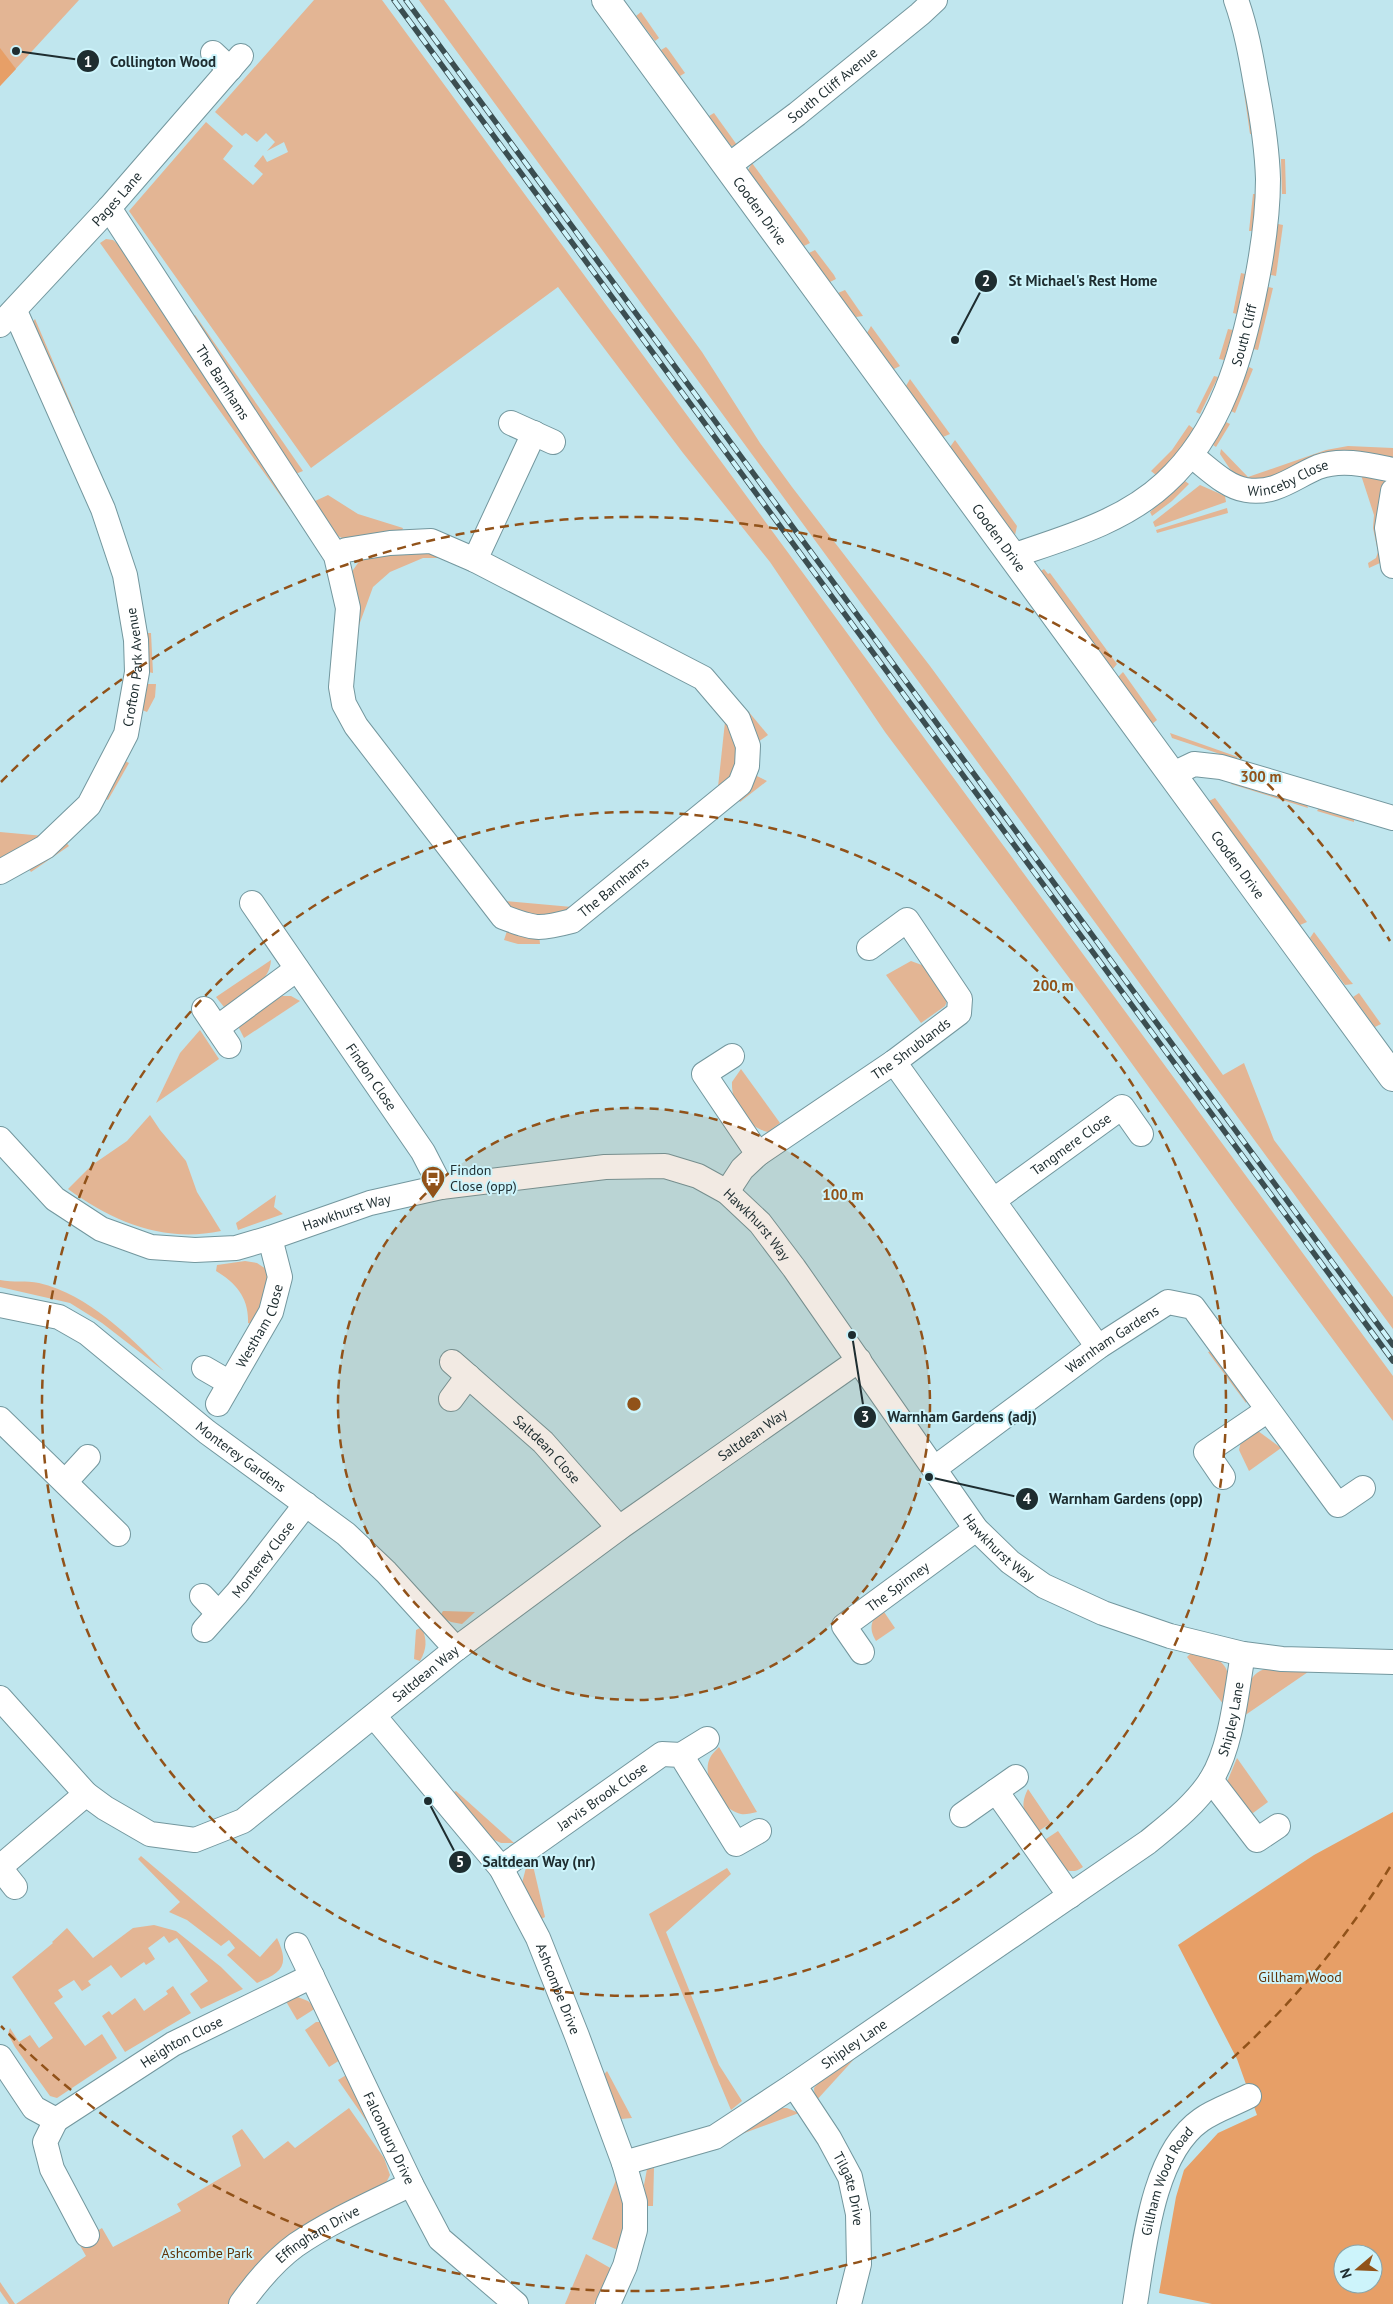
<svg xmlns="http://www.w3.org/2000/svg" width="1393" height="2304" font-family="'PT Sans',sans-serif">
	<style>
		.green { fill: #e3b594 }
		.forest { fill: #e79f67; fill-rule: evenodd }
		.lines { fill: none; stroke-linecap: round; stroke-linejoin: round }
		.street-casing { stroke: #73979e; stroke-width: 26 }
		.secondary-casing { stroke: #73979e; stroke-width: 30 }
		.street { stroke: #fff; stroke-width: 24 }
		.secondary { stroke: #fff; stroke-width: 28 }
		.rail-casing { stroke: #3b4e51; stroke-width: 5.5 }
		.rail { stroke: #cdf4fb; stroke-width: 4; stroke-dasharray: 11; stroke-linecap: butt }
		.ring { fill: none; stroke: #915219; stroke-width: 2.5; stroke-dasharray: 9 6 }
		.labels { text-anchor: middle; stroke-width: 4; stroke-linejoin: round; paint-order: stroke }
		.street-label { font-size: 14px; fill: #1e2d30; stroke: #cdf4fb }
		.poi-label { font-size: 14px; fill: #1e2d30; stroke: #cdf4fb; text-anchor: start }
		.park-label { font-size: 14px; fill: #623407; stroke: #cdf4fb }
		.centre { fill: #915219; stroke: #cdf4fb; stroke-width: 2.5 }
		.ring-label { font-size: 15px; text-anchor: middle; font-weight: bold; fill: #915219; stroke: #cdf4fb; stroke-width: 4; stroke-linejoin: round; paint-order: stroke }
		.leader { fill: none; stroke: #1e2d30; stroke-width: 2 }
		.callout-dot { fill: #1e2d30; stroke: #cdf4fb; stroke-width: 2 }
		.mark-label { font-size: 15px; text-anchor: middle; font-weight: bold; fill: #fff }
		.callout-label { font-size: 15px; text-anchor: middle; font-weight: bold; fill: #1e2d30; stroke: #cdf4fb; stroke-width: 4; stroke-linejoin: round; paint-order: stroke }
	</style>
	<rect width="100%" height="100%" fill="#c0e6ee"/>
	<g class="green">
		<polygon points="0,0 79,0 0,86"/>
		<polygon points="314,0 382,0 1393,1376 1393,1421 1236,1208 1091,1007 885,732 770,562 683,453 558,287 311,468 129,211 206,122 233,146 223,159 253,185 263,174 254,166 263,155 267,162 288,152 284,142 267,151 275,142 266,133 257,142 246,133 242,136 215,112"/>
		<polygon points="419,0 444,0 702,352 760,443 792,487 930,666 1009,774 1223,1075 1244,1063 1274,1140 1393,1297 1393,1329"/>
		<polygon points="641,12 659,38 655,41 636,16"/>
		<polygon points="666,47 668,49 685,73 680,76 661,50"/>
		<polygon points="1247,91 1253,134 1250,134 1244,92"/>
		<polygon points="714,113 737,145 731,146 709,116"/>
		<polygon points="1281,159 1285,159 1286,194 1282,194"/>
		<polygon points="752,163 807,238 810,243 804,246 748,170"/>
		<polygon points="1253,194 1257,194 1253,231 1249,231"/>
		<polygon points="1278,224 1283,225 1276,276 1271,275"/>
		<polygon points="106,239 113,240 123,249 292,508 290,509 100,243"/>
		<polygon points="815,250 834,275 836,279 830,282 809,253"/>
		<polygon points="1241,273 1245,274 1237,314 1233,313"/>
		<polygon points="1268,287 1273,288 1258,350 1253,349"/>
		<polygon points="845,290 863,316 856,317 838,293"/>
		<polygon points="195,315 303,471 293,475 191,318"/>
		<polygon points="35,319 75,413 72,415 32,323"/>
		<polygon points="871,326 900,366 894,369 867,333"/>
		<polygon points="1228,329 1233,330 1224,360 1219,359"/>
		<polygon points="1249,367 1253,369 1235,413 1231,411"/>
		<polygon points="1214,376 1218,377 1200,414 1196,412"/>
		<polygon points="910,379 950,434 943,437 906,386"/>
		<polygon points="1226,422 1230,424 1216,447 1213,445"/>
		<polygon points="1189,425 1194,429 1176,454 1156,475 1151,471 1172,450"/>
		<polygon points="955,440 1017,526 1015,535 950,447"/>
		<polygon points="1348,446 1393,448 1393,461 1246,483 1230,469 1220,454 1221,449 1248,477 1326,450"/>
		<polygon points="1361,475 1387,481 1383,554 1380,563 1369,568 1368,563 1376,558 1378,552 1373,528 1374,515"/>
		<polygon points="1185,481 1189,484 1172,501 1152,516 1150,512"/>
		<polygon points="1200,485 1225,496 1226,502 1155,527 1153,522"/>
		<polygon points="328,495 358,514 403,528 401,533 348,541 338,536 313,502"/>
		<polygon points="1227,508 1228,513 1157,533 1156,530"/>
		<polygon points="421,550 446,558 423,558 390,572 373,587 358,628 351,573 360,560 385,554"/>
		<polygon points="1044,569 1048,574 1050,573 1117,664 1111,671 1041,571"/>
		<polygon points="145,633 151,633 153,673 148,672"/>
		<polygon points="1123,672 1157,720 1152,724 1117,678"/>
		<polygon points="146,684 156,684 155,697 147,712 142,710"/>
		<polygon points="748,711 768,735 758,742 745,713"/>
		<polygon points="729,719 739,746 735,776 718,787 725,722"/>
		<polygon points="1170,733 1238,757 1235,759 1172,738"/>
		<polygon points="125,761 129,763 108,800 104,798"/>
		<polygon points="753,774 767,781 740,802 737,798"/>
		<polygon points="1231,781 1307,805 1308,808 1231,784"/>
		<polygon points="1215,798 1307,922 1300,925 1211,805 1209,801"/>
		<polygon points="1319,808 1354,819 1354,822 1317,811"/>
		<polygon points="0,832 44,836 0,863"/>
		<polygon points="65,841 69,846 31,872 28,868"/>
		<polygon points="595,895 548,920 508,911 504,901 572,907"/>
		<polygon points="507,931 539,934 540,944 518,944 504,940"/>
		<polygon points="1314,932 1348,978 1353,984 1345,985 1310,938"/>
		<path d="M271,960c-1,24 -29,35 -47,47l-8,-10z"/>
		<polygon points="911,961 930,968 948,999 945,1006 921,1023 886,975"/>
		<polygon points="1359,993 1381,1024 1375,1027 1353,997"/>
		<polygon points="282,996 291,996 300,1001 244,1038 238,1026"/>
		<polygon points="200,1030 219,1059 156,1103 180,1053"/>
		<path d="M741,1069l39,54 -12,9c-22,-5 -37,-28 -36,-50z"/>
		<path d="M150,1115l10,15 26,31 11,31 24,39c-57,12 -108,-9 -153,-42l24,-24 35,-24z"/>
		<polygon points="276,1195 274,1207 283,1214 238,1230 236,1223"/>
		<path d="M245,1261l12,2 9,6c5,19 -7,38 -15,55l-3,-1c1,-25 -12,-40 -32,-52l1,-6z"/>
		<path d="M0,1280c13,3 26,0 39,3 50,12 89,52 125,88l-62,-48 -32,-20 -70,-16z"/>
		<polygon points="1217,1350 1248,1396 1246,1403 1208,1352"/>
		<polygon points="1258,1431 1281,1448 1249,1471 1239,1450 1241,1441"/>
		<path d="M882,1609l13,19 -19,13c-8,-13 -5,-22 6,-32z"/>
		<polygon points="443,1611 475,1612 462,1624 451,1622 440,1616"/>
		<path d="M422,1627c5,14 5,21 -2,34l-6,-2 2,-29z"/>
		<path d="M1194,1650c41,13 35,20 33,59l-40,-52z"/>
		<path d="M1268,1668l40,4 -67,46c4,-20 4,-45 27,-50z"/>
		<path d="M719,1747l38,65c-5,1 -12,3 -16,2 -20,-4 -42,-39 -30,-58 2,-3 5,-6 8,-9z"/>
		<polygon points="1237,1758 1268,1802 1253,1813 1247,1812 1227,1782"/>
		<path d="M1028,1789l23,34 -14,9c-11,-15 -19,-24 -9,-43z"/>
		<polygon points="456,1791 514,1843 501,1843 490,1838 452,1793"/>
		<path d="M1058,1831l25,36c-19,14 -30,-11 -40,-26z"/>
		<path d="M141,1856l119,101 17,-19c13,28 5,34 -20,45l-30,-28 8,-7 -6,-8 -8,6 -34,-26 -18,-8 11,-10 -42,-43z"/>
		<polygon points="531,1857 545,1917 541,1919 522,1883 528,1860"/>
		<polygon points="727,1868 731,1874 666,1932 719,2065 742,2101 731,2110 649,1914"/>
		<polygon points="154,1925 176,1931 221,1967 243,1989 201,2009 190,1994 208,1981 177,1938 169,1943 164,1936 148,1948 155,1959 146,1965 144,1962 121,1978 111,1965 88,1981 91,1985 82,1991 74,1980 58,1990 63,1997 54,2003 85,2046 102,2034 117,2058 57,2098 50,2096 15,2047 8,2034 10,2028 19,2042 30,2035 39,2048 53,2038 12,1977 53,1943 52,1942 67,1928 93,1958 133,1928"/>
		<polygon points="173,1986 191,2013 125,2052 102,2016 109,2011 112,2015 135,1998 144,2011 168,1994 166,1991"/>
		<polygon points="295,1996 308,2001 316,2008 297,2020 284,1998"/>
		<polygon points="316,2022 322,2022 340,2060 329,2067 305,2030"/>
		<polygon points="866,2046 815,2102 814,2088 831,2068"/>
		<polygon points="607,2071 632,2118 621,2119 618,2116 602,2077"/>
		<polygon points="348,2074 374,2132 338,2080"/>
		<polygon points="349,2108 384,2158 390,2175 384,2187 232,2304 16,2304 86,2256 78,2242 102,2228 113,2247 181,2211 177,2204 241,2166 232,2136 242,2129 264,2159 288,2141 295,2148"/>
		<polygon points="773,2108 787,2108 799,2113 739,2135"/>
		<polygon points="654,2168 653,2206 647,2206 644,2185 647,2169"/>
		<polygon points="618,2175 627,2208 618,2250 592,2239"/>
		<polygon points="586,2254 612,2269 594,2304 565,2304"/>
		<polygon points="0,2282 15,2304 9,2304 0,2291"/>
	</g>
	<g class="forest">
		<polygon points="0,48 16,69 0,86"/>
		<path d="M1393,1812v492h-181l-53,-11 17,-96 8,-27 34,-37 39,-18 -20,-56 -59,-114 136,-90zM1343,2254h30v30h-30z"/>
	</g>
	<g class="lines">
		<defs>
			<g id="street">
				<polyline points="213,53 230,69"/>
				<path id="s1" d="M728,166l69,-52 123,-100 15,-14"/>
				<path id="s2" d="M109,208l227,348 12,52 -7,79 3,17 12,22 147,191c32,12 35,13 69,4l168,-137 7,-18 1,-20 -10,-27 -35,-41 -228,-118 -44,-19 -41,2 -44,7 -10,6"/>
				<path id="s3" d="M0,325l109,-117 132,-152"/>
				<polyline points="511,423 553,442"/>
				<path id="s4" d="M1192,456c16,12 34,31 54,34 29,5 48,-13 72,-23 24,-9 51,-2 75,3"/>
				<polyline points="1393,491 1387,528 1393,566"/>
				<path id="s5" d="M1012,556c53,-18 111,-34 153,-73 56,-51 77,-127 91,-199 7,-35 12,-70 12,-105 -1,-32 -6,-63 -12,-94 -5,-29 -10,-57 -20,-85"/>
				<polyline points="475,560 534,433"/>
				<polyline points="1171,775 1194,764 1221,767 1393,818"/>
				<path id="s6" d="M0,872l45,-25 44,-42 37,-71 11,-62 -1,-32 -11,-65 -22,-66 -88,-198"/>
				<path id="s7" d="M252,903l171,249 18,35"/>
				<polyline points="204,1009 229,1046"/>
				<polyline points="217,1028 297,969"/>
				<polyline points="732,1056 704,1074 758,1154"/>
				<polyline points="894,1062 1098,1347"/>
				<path id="s8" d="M0,1139l55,60 46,30 50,18 44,3 41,-2 34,-10 100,-35 71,-16 164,-20 60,-1 33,10 29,16 33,31 34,45 182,261 34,33 34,24 59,27 67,23 73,18 39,5 111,3"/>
				<path id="s9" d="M727,1192l15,-23 16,-15 136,-92 65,-49 1,-14 -53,-79 -38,28"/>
				<path id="s10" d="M994,1200l128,-93 19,27"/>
				<path id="s11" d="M0,1305l59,12 28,16 120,99 139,102 40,38 70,77"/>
				<path id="s12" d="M452,1362l91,80 76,86"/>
				<polyline points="204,1368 230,1383"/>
				<polyline points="451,1399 468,1376"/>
				<path id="s13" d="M218,1404l53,-92 9,-35 -10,-39"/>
				<polyline points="0,1419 118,1534"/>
				<path id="s14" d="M935,1468l163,-121 70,-45 25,5 145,198 25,-17"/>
				<polyline points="1223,1477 1206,1452 1268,1410"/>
				<polyline points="66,1481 88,1457"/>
				<polyline points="202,1596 218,1613"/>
				<path id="s15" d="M204,1630l33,-37 69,-89"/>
				<path id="s16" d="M862,1652l-18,-26 132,-97"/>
				<path id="s17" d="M0,1698l86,96 19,14 45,26 45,6 48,-19 213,-172 163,-121 240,-168"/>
				<path id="s18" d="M374,1716l127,152 37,70 39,98 47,127 11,39v28l-10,36 -17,38"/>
				<polyline points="681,1755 707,1739"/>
				<polyline points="1211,1780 1257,1840 1278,1826"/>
				<polyline points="996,1791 1070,1896"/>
				<polyline points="962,1815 1016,1777"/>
				<polyline points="0,1867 86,1794"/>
				<polyline points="0,1868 15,1887"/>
				<path id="s19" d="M501,1868l161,-114 19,1 55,89 23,-13"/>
				<path id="s20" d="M297,1945l114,239 29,55 76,65"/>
				<polyline points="0,2057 34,2108 56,2120 45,2142 52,2169 87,2235"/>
				<path id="s21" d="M794,2085l35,53 21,39 8,37 1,50 -10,40"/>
				<path id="s22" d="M56,2120l117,-76 139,-68"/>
				<path id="s23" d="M624,2163l91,-26 79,-52 354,-243c22,-18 47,-37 63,-62 21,-34 25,-87 32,-126"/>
				<path id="s24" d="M241,2304c15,-21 33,-43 55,-59 35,-24 76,-42 115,-61"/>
				<path id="s25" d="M1135,2304c9,-55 17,-150 66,-184 14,-10 33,-16 48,-24"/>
			</g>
			<g id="secondary">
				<path id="s26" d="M606,0l787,1077"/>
			</g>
		</defs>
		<use href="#street" class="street-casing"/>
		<use href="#secondary" class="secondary-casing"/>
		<use href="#street" class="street"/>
		<use href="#secondary" class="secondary"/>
		<defs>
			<g id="rail">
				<polyline points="394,0 1393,1361"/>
				<polyline points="406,0 1393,1345"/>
			</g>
		</defs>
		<use href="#rail" class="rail-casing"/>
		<use href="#rail" class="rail"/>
	</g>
	<circle cx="634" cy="1404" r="296" fill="#915219" fill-opacity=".12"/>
	<g class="ring">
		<circle cx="634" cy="1404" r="296"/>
		<circle cx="634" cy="1404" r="592"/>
		<path d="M1390 1867A887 887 0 0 1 1 2026M1 782A887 887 0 0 1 1390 941"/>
	</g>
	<defs>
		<symbol id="bus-pin" viewBox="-11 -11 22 30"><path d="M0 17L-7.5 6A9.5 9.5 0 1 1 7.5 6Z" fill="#915219" stroke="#cdf4fb"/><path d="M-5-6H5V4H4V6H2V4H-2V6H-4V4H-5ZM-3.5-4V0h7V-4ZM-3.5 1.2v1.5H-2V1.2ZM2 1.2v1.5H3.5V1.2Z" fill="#fff"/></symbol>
	</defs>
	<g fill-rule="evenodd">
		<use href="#bus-pin" x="419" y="1164" width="28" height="38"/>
	</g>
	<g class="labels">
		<g class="street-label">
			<text dy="5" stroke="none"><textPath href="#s1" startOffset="132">South Cliff Avenue</textPath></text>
			<text dy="5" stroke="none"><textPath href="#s3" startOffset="172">Pages Lane</textPath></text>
			<text dy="5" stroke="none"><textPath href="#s26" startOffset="261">Cooden Drive</textPath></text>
			<text dy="5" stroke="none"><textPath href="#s5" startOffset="341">South Cliff</textPath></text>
			<text dy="5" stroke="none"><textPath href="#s2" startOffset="208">The Barnhams</textPath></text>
			<text dy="5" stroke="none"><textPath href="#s4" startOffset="109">Winceby Close</textPath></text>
			<text dy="5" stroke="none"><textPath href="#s26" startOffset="666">Cooden Drive</textPath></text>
			<text dy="5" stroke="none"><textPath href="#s6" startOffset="260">Crofton Park Avenue</textPath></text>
			<text dy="5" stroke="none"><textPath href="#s26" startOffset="1071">Cooden Drive</textPath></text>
			<text dy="5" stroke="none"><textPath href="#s2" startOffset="956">The Barnhams</textPath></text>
			<text dy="5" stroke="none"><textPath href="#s9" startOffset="235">The Shrublands</textPath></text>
			<text dy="5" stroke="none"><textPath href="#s7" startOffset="211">Findon Close</textPath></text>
			<text dy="5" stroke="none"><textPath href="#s10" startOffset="95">Tangmere Close</textPath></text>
			<text dy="5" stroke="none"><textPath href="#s8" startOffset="391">Hawkhurst Way</textPath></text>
			<text dy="5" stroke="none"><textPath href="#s8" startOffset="826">Hawkhurst Way</textPath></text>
			<text dy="5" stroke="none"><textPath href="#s13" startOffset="89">Westham Close</textPath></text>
			<text dy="5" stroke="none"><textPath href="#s14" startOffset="219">Warnham Gardens</textPath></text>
			<text dy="5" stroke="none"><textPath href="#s17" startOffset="941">Saltdean Way</textPath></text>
			<text dy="5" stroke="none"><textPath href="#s12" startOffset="129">Saltdean Close</textPath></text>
			<text dy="5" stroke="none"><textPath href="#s11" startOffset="290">Monterey Gardens</textPath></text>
			<text dy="5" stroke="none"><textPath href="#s8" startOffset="1231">Hawkhurst Way</textPath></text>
			<text dy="5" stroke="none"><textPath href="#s15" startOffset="92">Monterey Close</textPath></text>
			<text dy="5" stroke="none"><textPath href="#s16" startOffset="98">The Spinney</textPath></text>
			<text dy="5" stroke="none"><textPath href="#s17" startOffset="536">Saltdean Way</textPath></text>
			<text dy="5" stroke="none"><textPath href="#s23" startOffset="772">Shipley Lane</textPath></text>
			<text dy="5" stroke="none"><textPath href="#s19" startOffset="124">Jarvis Brook Close</textPath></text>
			<text dy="5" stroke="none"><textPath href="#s18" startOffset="332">Ashcombe Drive</textPath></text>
			<text dy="5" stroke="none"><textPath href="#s22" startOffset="148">Heighton Close</textPath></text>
			<text dy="5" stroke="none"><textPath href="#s23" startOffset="262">Shipley Lane</textPath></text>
			<text dy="5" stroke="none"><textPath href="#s20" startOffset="214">Falconbury Drive</textPath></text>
			<text dy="5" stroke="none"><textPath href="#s25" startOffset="128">Gillham Wood Road</textPath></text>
			<text dy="5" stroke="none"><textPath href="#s21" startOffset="119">Tilgate Drive</textPath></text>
			<text dy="5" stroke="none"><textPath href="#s24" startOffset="105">Effingham Drive</textPath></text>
		</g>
		<g class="poi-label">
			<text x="450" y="1175">Findon<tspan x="450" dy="16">Close (opp)</tspan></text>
		</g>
		<g class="park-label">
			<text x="1300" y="1982">Gillham Wood</text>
			<text x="207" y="2258">Ashcombe Park</text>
		</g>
	</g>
	<circle cx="634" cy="1404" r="8" class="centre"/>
	<g class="ring-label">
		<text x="1261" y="782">300 m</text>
		<text x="1053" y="991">200 m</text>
		<text x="843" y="1200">100 m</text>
	</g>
	<path class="leader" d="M16 51L88 61M955 340L986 281M852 1335L865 1417M929 1477L1027 1499M428 1801L460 1862"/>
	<g class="callout-dot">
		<circle cx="16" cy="51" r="5"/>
		<circle cx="955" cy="340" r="5"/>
		<circle cx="852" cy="1335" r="5"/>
		<circle cx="929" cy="1477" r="5"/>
		<circle cx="428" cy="1801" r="5"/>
		<circle cx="88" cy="61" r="12"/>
		<circle cx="986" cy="281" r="12"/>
		<circle cx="865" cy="1417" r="12"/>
		<circle cx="1027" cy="1499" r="12"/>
		<circle cx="460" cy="1862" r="12"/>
	</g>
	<g class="mark-label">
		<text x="88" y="67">1</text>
		<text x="986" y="286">2</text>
		<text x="865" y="1422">3</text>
		<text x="1027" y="1504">4</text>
		<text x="460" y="1867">5</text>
	</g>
	<g class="callout-label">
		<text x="163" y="67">Collington Wood</text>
		<text x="1083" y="286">St Michael's Rest Home</text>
		<text x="962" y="1422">Warnham Gardens (adj)</text>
		<text x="1126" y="1504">Warnham Gardens (opp)</text>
		<text x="539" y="1867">Saltdean Way (nr)</text>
	</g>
	<g transform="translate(1358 2269) rotate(251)"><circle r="24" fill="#cdf4fb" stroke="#87a4aa"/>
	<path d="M0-4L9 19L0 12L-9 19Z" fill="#915219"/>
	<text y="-8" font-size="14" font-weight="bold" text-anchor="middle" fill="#1e2d30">N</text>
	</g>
</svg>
